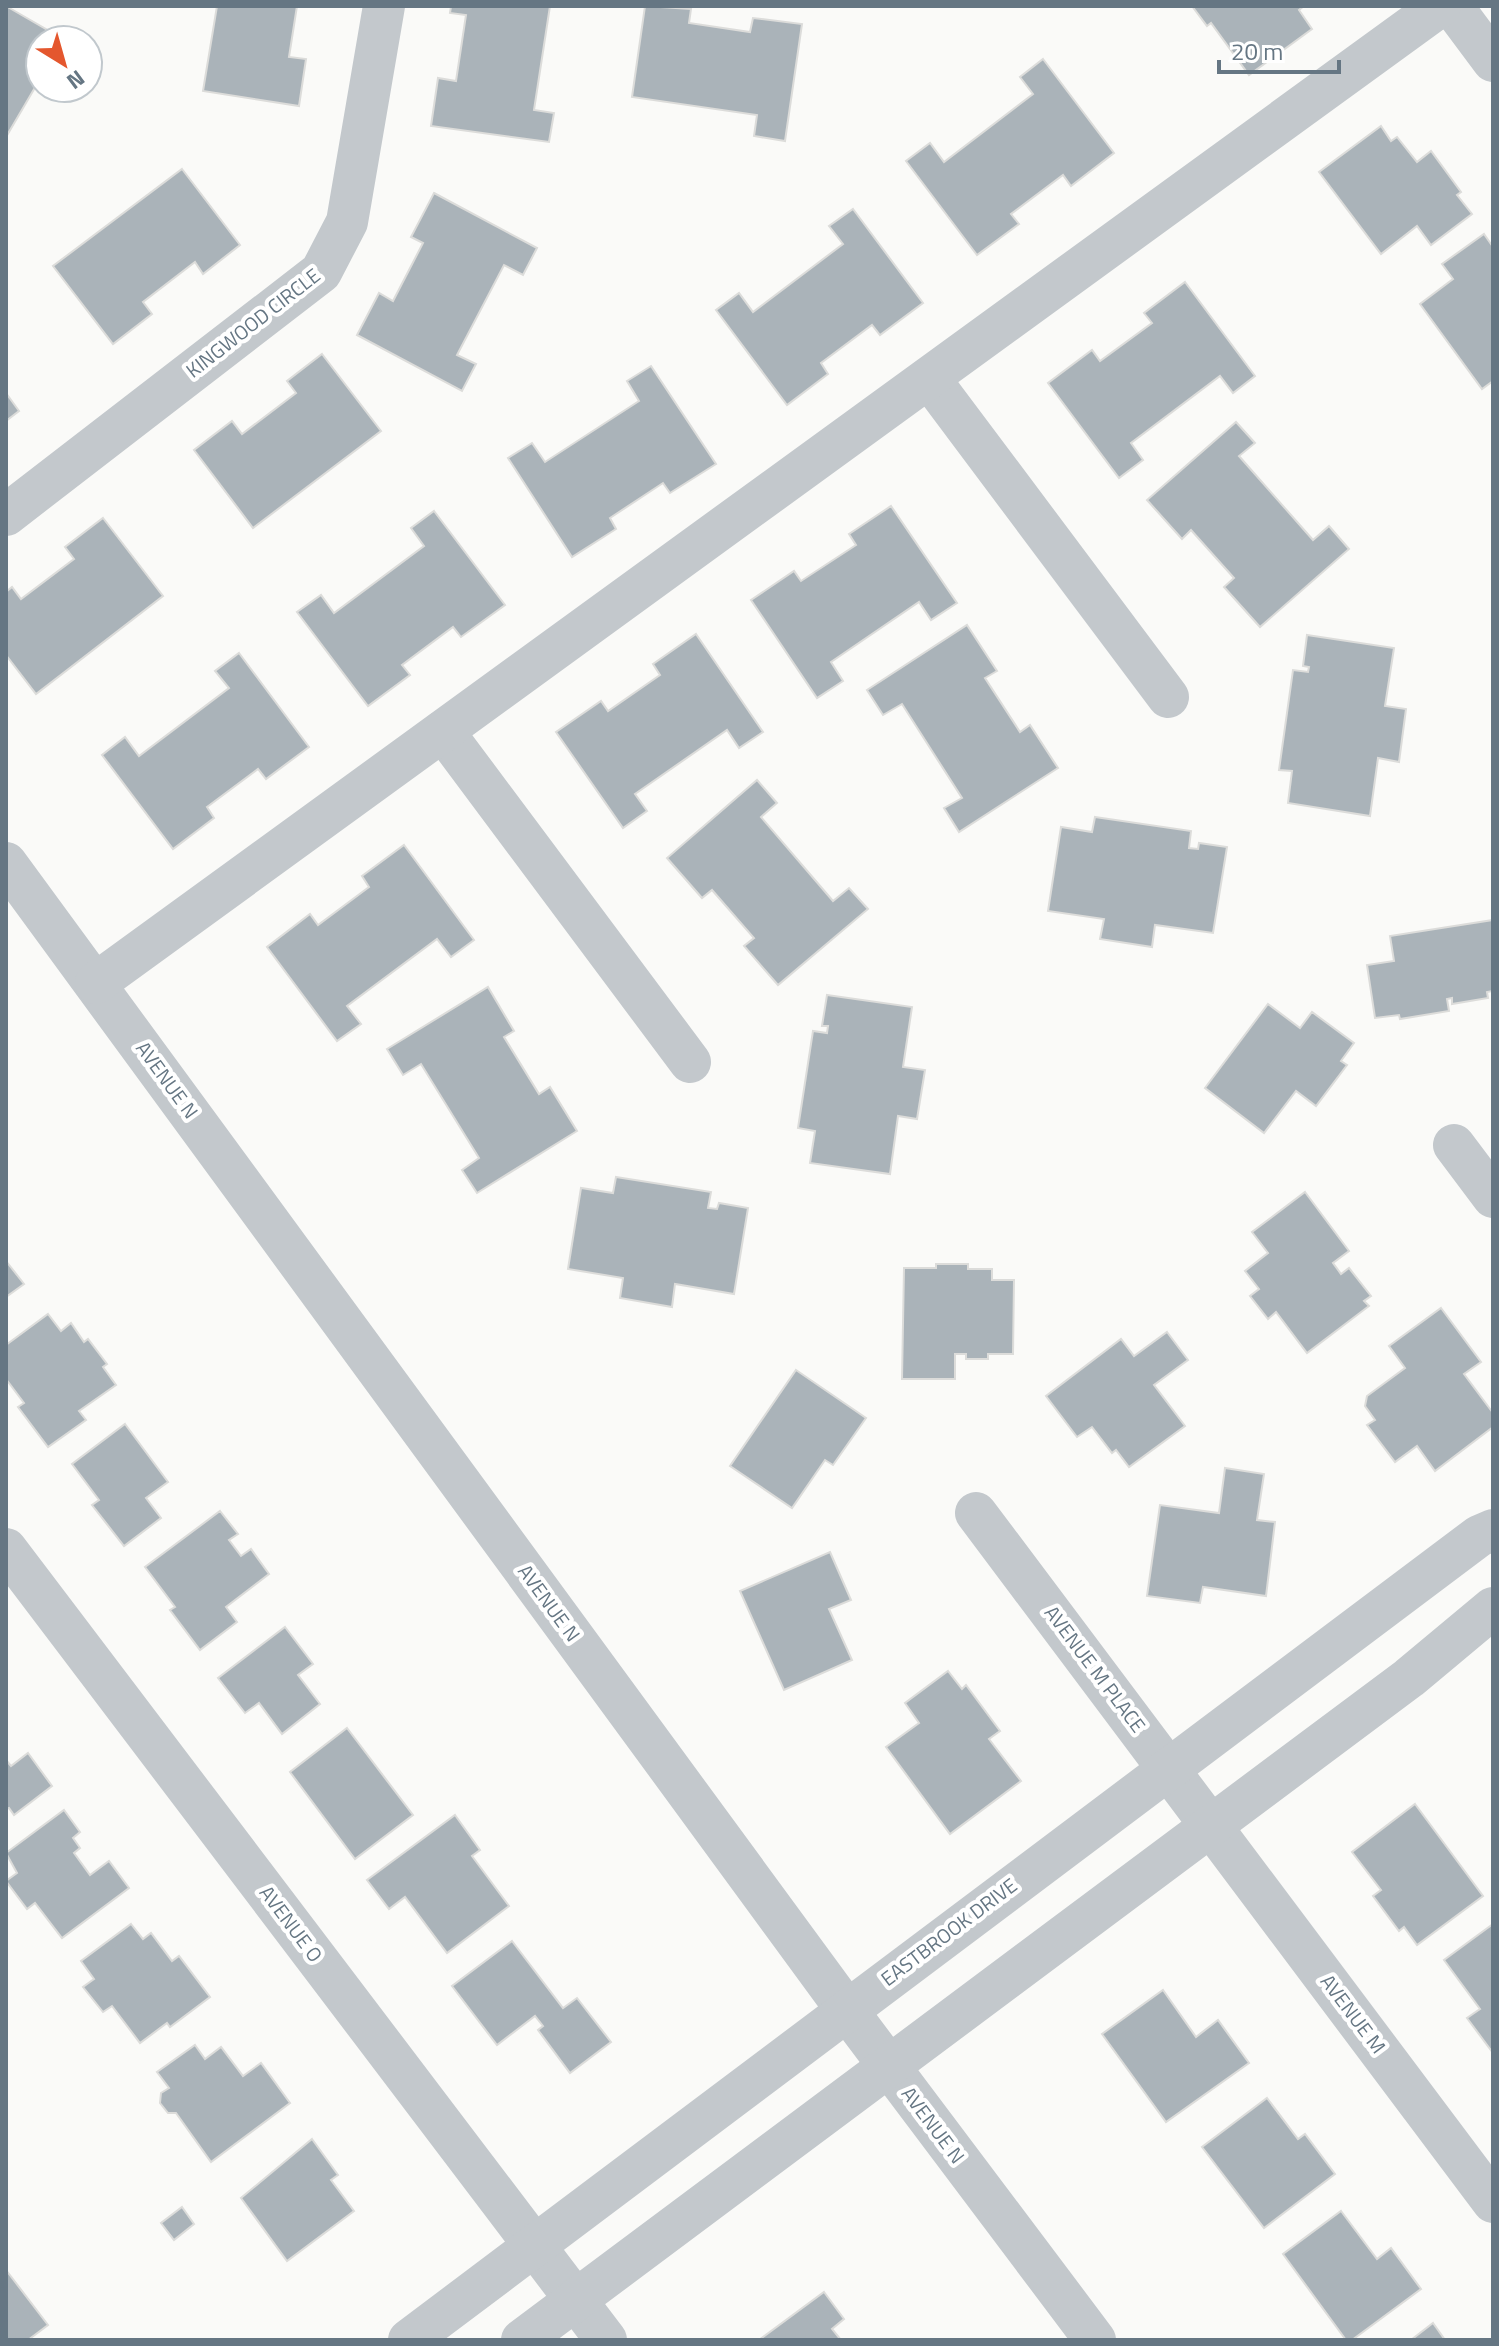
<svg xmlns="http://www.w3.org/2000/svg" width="1499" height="2346" font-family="'Titillium Web',sans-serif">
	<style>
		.building { fill: #aab3b9; stroke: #dcdcda; stroke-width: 2 }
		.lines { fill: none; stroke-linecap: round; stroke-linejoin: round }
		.minor { stroke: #c3c8cc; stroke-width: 42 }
		.labels { text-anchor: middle; stroke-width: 8; stroke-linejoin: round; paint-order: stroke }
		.street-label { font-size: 20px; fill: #657683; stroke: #fff }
	</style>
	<rect width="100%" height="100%" fill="#fafaf8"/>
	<g class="building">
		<polygon points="6,6 63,39 40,40 40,79 6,137"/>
		<polygon points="217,6 297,6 289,57 306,59 299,106 203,91"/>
		<polygon points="451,6 550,6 534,110 554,113 549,142 431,126 438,78 456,81 466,15 450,13"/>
		<polygon points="645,6 691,9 689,23 750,32 753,18 802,24 785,141 754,136 757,115 632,97"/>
		<polygon points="1192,6 1304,6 1299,10 1312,29 1249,75 1211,23 1207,26"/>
		<polygon points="1043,59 1114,153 1071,186 1063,175 1011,214 1019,224 977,255 906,161 930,143 944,162 1033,94 1020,77"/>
		<polygon points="1381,126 1391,141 1397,137 1417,162 1431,151 1461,192 1457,195 1472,214 1431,245 1417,226 1381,254 1319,172"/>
		<polygon points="182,169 240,245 203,274 195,262 143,302 152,314 113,344 53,266"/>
		<polygon points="434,193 537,248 523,275 504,265 457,355 476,364 462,391 357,335 379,293 393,301 423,243 411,237"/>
		<polygon points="853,209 923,303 880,335 872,325 821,363 828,374 787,405 716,310 739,293 753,312 843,244 829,226"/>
		<polygon points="1484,234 1493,247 1493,381 1482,389 1420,304 1453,279 1442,264"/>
		<polygon points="1185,282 1255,376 1233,393 1220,376 1131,443 1143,460 1119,478 1048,383 1092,350 1100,361 1152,323 1144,313"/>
		<polygon points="322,354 381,431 253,528 194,450 232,421 242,434 296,393 287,381"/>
		<polygon points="651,366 716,464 670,493 663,483 610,518 616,529 572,557 508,458 532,443 545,462 639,401 627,381"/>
		<polygon points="6,393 19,411 6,421"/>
		<polygon points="1236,422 1255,443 1239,456 1313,540 1329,526 1349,549 1260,627 1224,587 1234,578 1191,530 1182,539 1147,500"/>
		<polygon points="891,506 957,603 931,620 919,602 831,662 843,681 817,698 751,600 794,571 801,581 856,545 849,534"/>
		<polygon points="434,511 505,605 461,637 453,627 402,665 410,675 368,706 297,612 321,595 334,613 424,546 411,528"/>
		<polygon points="103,518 163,596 36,694 6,655 6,592 12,587 21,599 74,559 65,547"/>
		<polygon points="967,625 997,671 985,678 1020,732 1030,725 1058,768 959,832 944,808 962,798 902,704 883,715 867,690"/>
		<polygon points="696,634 763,732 739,748 727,730 635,794 647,811 623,828 556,732 601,701 608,711 660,675 653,664"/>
		<polygon points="1307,635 1394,648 1385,706 1406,709 1399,762 1378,758 1370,816 1288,803 1292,771 1279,770 1293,670 1308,672 1309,667 1303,666"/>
		<polygon points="239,653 309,747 266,779 258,769 207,807 214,818 173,849 102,755 125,737 139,756 229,688 215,671"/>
		<polygon points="757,780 777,803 761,817 833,901 849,888 868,909 778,985 744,946 754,938 712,890 702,898 667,858"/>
		<polygon points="1095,817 1191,831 1189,848 1198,849 1199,843 1227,847 1213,933 1155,925 1152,947 1100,939 1104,919 1048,911 1061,827 1092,832"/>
		<polygon points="404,845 474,940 451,957 437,939 347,1006 361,1024 337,1041 267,947 310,914 318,925 369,887 362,876"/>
		<polygon points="1493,920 1493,991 1487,992 1488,998 1452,1004 1452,998 1447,999 1449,1011 1400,1019 1399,1015 1375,1018 1367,965 1394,961 1390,936"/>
		<polygon points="488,987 514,1031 504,1037 539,1094 550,1087 577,1131 477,1193 462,1170 479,1158 421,1064 403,1075 387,1049"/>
		<polygon points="827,995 912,1007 903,1067 925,1070 917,1119 898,1116 890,1174 810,1163 815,1131 798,1128 813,1031 827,1033 828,1026 822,1026"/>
		<polygon points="1268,1004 1300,1028 1312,1012 1354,1043 1341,1061 1347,1065 1316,1106 1296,1091 1264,1133 1205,1088"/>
		<polygon points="616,1177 711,1192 708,1208 717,1209 719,1203 748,1208 734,1294 675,1284 672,1307 620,1298 623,1278 568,1269 581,1188 613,1193"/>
		<polygon points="1305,1192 1349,1251 1333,1263 1341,1274 1349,1268 1371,1296 1364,1301 1369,1306 1307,1353 1276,1312 1268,1319 1250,1296 1259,1289 1245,1271 1268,1253 1252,1232"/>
		<polygon points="6,1261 24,1284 6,1297"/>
		<polygon points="936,1264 968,1264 968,1269 992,1269 992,1280 1014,1280 1013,1354 988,1354 988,1359 966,1359 966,1354 955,1354 955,1379 902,1379 904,1268 936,1268"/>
		<polygon points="1441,1308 1481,1362 1464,1374 1493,1413 1493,1427 1435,1471 1417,1446 1395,1462 1367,1425 1375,1420 1365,1406 1367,1396 1405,1368 1389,1346"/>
		<polygon points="48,1314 61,1331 71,1323 84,1342 88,1339 107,1364 103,1367 116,1385 79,1411 86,1420 48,1447 18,1407 24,1403 6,1379 6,1345"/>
		<polygon points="1167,1332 1188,1360 1154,1385 1185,1426 1129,1467 1116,1450 1112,1453 1092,1427 1077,1437 1046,1396 1121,1339 1134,1356"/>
		<polygon points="796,1370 866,1418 833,1465 825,1460 792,1508 730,1466"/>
		<polygon points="125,1424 168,1482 146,1498 161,1518 124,1546 92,1505 99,1500 72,1464"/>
		<polygon points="1225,1468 1264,1474 1257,1520 1275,1522 1266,1596 1203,1587 1200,1603 1147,1596 1160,1505 1219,1513"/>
		<polygon points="220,1511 238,1534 229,1540 241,1556 251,1549 269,1574 226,1607 237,1622 200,1650 170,1610 175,1607 145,1567"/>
		<polygon points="830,1552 851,1600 829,1609 852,1660 784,1690 740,1591"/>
		<polygon points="285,1627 313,1664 298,1675 320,1704 282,1734 259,1703 245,1713 218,1678"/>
		<polygon points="948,1671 962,1689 966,1685 1000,1731 989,1739 1021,1781 950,1834 886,1747 919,1723 905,1703"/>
		<polygon points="347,1728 413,1815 355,1859 290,1772"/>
		<polygon points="28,1753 52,1786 14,1815 9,1808 6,1809 6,1760 11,1766"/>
		<polygon points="1415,1804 1483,1896 1417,1945 1404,1927 1399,1931 1373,1896 1381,1890 1352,1852"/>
		<polygon points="64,1810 80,1832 73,1838 80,1848 74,1853 90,1875 109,1861 129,1888 62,1938 35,1903 27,1909 6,1881 17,1873 6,1853"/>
		<polygon points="455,1815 480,1850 472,1856 509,1906 447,1953 405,1897 389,1909 367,1880"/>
		<polygon points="131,1924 143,1939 151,1933 172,1961 179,1956 210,1997 170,2027 167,2023 140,2043 112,2006 103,2012 83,1987 94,1979 81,1961"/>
		<polygon points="1493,1924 1493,2053 1467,2018 1480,2009 1444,1960"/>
		<polygon points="512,1941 563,2008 577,1998 611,2042 570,2073 538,2030 543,2026 535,2016 497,2045 452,1986"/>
		<polygon points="1163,1990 1196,2037 1218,2020 1249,2063 1166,2122 1102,2034"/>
		<polygon points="195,2045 205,2059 221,2047 243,2076 261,2063 290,2103 211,2162 176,2113 168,2113 160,2103 161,2093 169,2088 157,2072"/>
		<polygon points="1267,2098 1298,2139 1305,2134 1335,2174 1264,2228 1202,2147"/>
		<polygon points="312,2139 338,2175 331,2180 354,2211 287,2261 241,2198"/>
		<polygon points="182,2207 194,2224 174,2240 161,2223"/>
		<polygon points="1341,2211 1377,2259 1391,2248 1421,2289 1352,2340 1346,2340 1283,2254"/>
		<polygon points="6,2270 48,2325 28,2340 6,2340"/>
		<polygon points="824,2292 844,2319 832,2329 841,2340 759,2340"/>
		<polygon points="1433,2323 1445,2340 1411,2340"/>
	</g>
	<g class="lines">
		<g class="minor">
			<polyline points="1452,6 1493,61"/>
			<polyline points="929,378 1168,697"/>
			<polyline points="6,515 321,272 347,222 384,6"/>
			<polyline points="443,731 690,1062"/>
			<polyline points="6,863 846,2009 1095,2340"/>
			<polyline points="96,983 1440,6"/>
			<polyline points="1454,1145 1493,1197"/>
			<polyline points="976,1513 1493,2202"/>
			<polyline points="6,1549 606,2340"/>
			<polyline points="409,2340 1479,1536 1493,1530"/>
			<polyline points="522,2340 1409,1678 1493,1608"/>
		</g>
	</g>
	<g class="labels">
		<g class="street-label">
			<text transform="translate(253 323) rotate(-38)" y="7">KINGWOOD CIRCLE</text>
			<text transform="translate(167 1080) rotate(54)" y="7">AVENUE N</text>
			<text transform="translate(549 1603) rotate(54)" y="7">AVENUE N</text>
			<text transform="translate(1095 1669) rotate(53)" y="7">AVENUE M PLACE</text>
			<text transform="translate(291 1924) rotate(53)" y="7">AVENUE O</text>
			<text transform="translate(949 1932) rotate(-37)" y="7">EASTBROOK DRIVE</text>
			<text transform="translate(1353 2014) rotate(53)" y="7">AVENUE M</text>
			<text transform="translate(933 2125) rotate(53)" y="7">AVENUE N</text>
		</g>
	</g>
	<rect width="1499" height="2346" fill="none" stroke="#657683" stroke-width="16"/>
	<g transform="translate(64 64) rotate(143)"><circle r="38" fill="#ffffff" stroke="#c1c8cd" stroke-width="2"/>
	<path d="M0-6L14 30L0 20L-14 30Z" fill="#e4572e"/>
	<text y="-12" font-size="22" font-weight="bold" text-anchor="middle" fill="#657683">N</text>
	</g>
	<path d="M1219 60v12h120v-12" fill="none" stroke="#657683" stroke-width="4"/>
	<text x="1231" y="60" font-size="24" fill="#657683" stroke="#ffffff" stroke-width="6" paint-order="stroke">20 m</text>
</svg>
